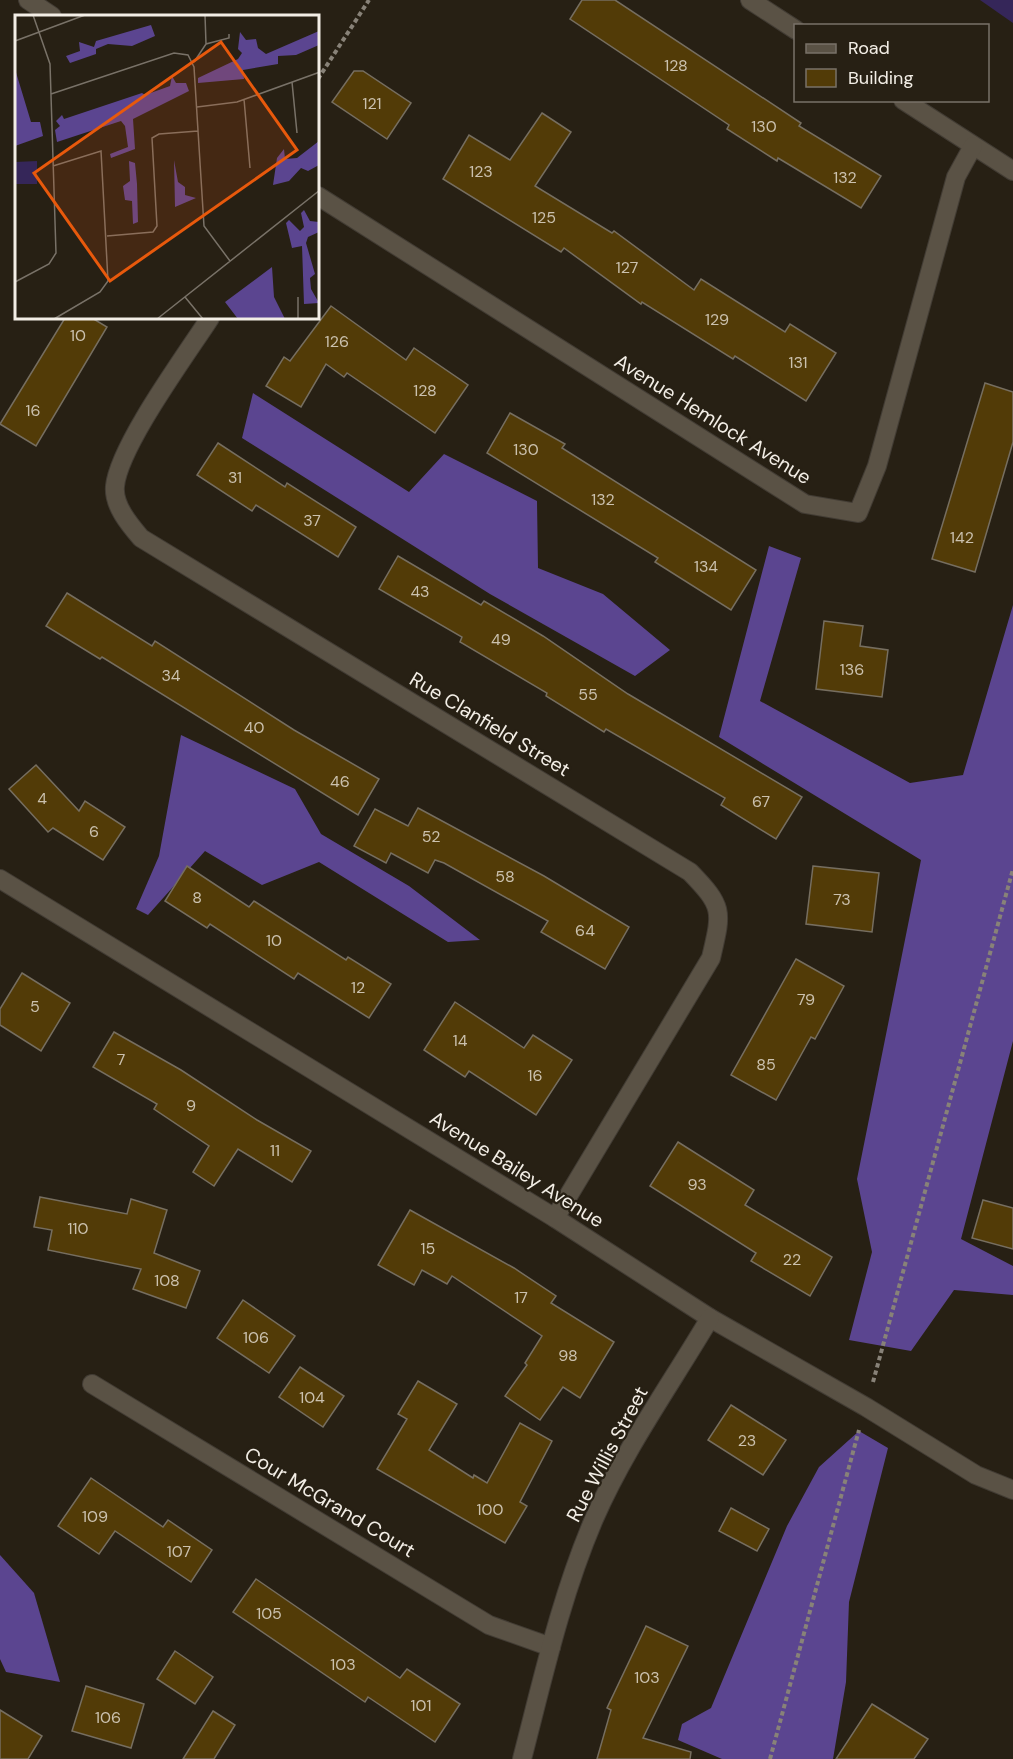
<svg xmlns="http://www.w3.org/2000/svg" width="1013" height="1759" font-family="'DM Sans',sans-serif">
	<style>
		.green { fill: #352659 }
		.forest { fill: #5b4590 }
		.building { fill: #523b07; stroke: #766e60; stroke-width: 1.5 }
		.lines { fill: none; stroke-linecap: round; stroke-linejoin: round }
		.minor-casing { stroke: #423c34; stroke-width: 20 }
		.path { stroke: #888278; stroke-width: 4; stroke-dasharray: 4.5 3; stroke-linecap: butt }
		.minor { stroke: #5a5245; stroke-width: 18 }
		.labels { text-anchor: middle; stroke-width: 4.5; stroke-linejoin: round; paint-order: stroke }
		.number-label { font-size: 16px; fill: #cbc1ae }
		.street-label { font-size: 20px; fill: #f3eee6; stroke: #272014 }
		.inset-road { fill: none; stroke: #797268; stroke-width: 1.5 }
		.view { fill: #e8590c; fill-opacity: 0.15; stroke: #e8590c; stroke-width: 3 }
		.inset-edge { fill: none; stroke: #f3eee6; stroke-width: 3 }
	</style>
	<rect width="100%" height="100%" fill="#272014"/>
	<polygon class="green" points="980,0 1013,0 1013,23"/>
	<g class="forest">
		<polygon points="253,393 409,492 444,454 537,501 538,568 603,594 670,650 635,676 490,594 242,438"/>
		<polygon points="769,546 801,558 760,701 910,783 963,775 1013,605 1013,1041 961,1239 1013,1266 1013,1295 954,1290 911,1351 849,1340 872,1252 857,1179 921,860 719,737"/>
		<polygon points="181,735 295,789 321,834 409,886 480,940 448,942 319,862 262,885 205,851 148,915 136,909 159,856"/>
		<polygon points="859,1431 888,1448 849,1602 846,1682 833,1759 722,1759 678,1740 682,1724 711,1708 787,1526 819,1467"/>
		<polygon points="0,1555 34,1593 60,1682 6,1672 0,1659"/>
	</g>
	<g class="building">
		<polygon points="582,0 615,0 801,123 799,126 881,176 861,208 778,158 777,161 727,129 729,125 570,19"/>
		<polygon points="354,71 363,71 411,103 387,139 332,102"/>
		<polygon points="542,113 571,132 535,186 612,233 614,231 694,290 701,279 785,332 790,324 836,353 806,401 735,356 733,359 642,302 641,304 564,248 561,252 443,179 469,135 510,160"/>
		<polygon points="331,306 406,360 414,348 468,385 435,433 347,373 344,377 326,364 301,407 266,386 284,357 290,361"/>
		<polygon points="65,318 92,318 107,327 36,446 0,424"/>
		<polygon points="985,383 1013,392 1013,442 975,572 932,559"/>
		<polygon points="510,413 565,444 562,448 756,570 731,610 655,562 658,558 487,453"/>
		<polygon points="218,443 285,487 287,483 356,527 338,557 256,505 252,511 197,475"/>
		<polygon points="398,556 481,605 484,601 543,636 628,694 802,797 776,839 721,805 725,798 606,729 604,732 546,696 547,693 460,642 462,637 379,589"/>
		<polygon points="67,593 152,646 155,641 294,730 379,779 358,815 102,657 100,659 46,626"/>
		<polygon points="824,621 863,626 860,646 888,650 882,697 816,689"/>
		<polygon points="36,765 79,811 85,801 125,827 103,860 53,828 48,832 9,789"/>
		<polygon points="418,808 544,876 629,927 605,969 541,932 548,921 444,863 435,860 428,873 391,853 386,863 354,846 375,809 408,826"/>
		<polygon points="187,866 249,907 254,901 346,960 348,957 391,984 369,1018 298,973 294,979 210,924 207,928 165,901"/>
		<polygon points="813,866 879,873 872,932 806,924"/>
		<polygon points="796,959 844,986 815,1039 811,1037 776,1100 731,1075"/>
		<polygon points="22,973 70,1003 41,1051 0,1025 0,1009"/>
		<polygon points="455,1002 524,1048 533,1035 572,1060 536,1115 469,1071 465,1077 424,1050"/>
		<polygon points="114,1032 181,1070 257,1120 311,1151 292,1182 238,1149 214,1186 193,1172 209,1146 154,1109 157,1104 93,1067"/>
		<polygon points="678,1142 754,1190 745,1205 832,1257 810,1296 751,1261 756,1253 650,1186"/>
		<polygon points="40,1197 127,1214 131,1199 167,1210 154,1253 200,1271 186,1308 133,1289 141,1269 48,1250 52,1230 34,1227"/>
		<polygon points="983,1200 1013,1208 1013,1249 972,1238"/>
		<polygon points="410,1210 514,1268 556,1296 551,1303 614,1342 580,1398 563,1387 540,1420 505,1396 527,1365 525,1363 542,1336 452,1276 447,1284 422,1270 414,1285 378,1265"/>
		<polygon points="243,1300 295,1336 269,1373 217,1338"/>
		<polygon points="300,1367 344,1396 323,1427 279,1397"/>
		<polygon points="418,1381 457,1404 429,1450 473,1478 474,1475 487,1483 520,1423 552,1441 520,1502 527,1506 505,1543 377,1469 407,1419 398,1414"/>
		<polygon points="731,1405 786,1440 763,1475 708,1440"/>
		<polygon points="91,1478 163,1527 168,1520 212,1550 191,1582 115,1531 99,1554 58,1526"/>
		<polygon points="731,1508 769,1529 757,1551 719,1531"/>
		<polygon points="256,1579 400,1678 407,1669 460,1704 435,1742 368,1697 365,1702 233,1612"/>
		<polygon points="646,1626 688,1646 643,1738 691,1752 690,1759 597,1759 611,1710 607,1708"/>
		<polygon points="175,1651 213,1677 195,1704 157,1679"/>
		<polygon points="86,1686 144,1704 131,1748 72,1731"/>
		<polygon points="872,1704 928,1739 914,1759 836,1759"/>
		<polygon points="0,1710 42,1736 28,1759 0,1759"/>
		<polygon points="213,1711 235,1725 214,1759 183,1759"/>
	</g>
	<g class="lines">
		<defs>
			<g id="minor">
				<polyline points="28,0 52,16"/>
				<polyline points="750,0 796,30"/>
				<polyline points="903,100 1013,171"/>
				<polyline points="318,196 805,504 858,513 877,466 956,177 973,146"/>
				<path d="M210,318c-24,37 -91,128 -95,168 -2,19 14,38 26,52l549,334c34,35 32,39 21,86l-156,260"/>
				<polyline points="0,879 555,1218 710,1318 866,1407 976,1475 1013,1490"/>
				<polyline points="92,1384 489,1625 551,1647"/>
				<path d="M522,1759c21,-81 39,-163 72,-240 31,-71 77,-135 116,-201"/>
			</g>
		</defs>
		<use href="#minor" class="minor-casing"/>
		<g class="path">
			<polyline points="318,79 369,0"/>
			<polyline points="873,1382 1013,869"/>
			<polyline points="770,1759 859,1430"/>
		</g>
		<use href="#minor" class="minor"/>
	</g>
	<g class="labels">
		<g class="number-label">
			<text x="676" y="71">128</text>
			<text x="372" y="109">121</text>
			<text x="764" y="132">130</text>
			<text x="481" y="177">123</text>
			<text x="845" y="183">132</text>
			<text x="544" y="223">125</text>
			<text x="627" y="273">127</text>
			<text x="717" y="325">129</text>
			<text x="78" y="341">10</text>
			<text x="337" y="347">126</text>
			<text x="798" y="368">131</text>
			<text x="425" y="396">128</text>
			<text x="33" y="416">16</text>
			<text x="526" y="455">130</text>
			<text x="235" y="483">31</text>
			<text x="603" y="505">132</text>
			<text x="312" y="526">37</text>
			<text x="962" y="543">142</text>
			<text x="706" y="572">134</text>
			<text x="420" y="597">43</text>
			<text x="501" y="645">49</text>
			<text x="852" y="675">136</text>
			<text x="171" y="681">34</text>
			<text x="588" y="700">55</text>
			<text x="254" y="733">40</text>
			<text x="340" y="787">46</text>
			<text x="42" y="804">4</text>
			<text x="761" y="807">67</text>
			<text x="94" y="837">6</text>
			<text x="431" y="842">52</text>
			<text x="505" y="882">58</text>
			<text x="197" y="903">8</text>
			<text x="842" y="905">73</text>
			<text x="585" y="936">64</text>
			<text x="274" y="946">10</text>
			<text x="358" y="993">12</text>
			<text x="806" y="1005">79</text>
			<text x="35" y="1012">5</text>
			<text x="460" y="1046">14</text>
			<text x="121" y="1065">7</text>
			<text x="766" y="1070">85</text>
			<text x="535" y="1081">16</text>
			<text x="191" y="1111">9</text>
			<text x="275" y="1156">11</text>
			<text x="697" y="1190">93</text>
			<text x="78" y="1234">110</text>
			<text x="428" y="1254">15</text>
			<text x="792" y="1265">22</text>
			<text x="167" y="1286">108</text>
			<text x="521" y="1303">17</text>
			<text x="256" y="1343">106</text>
			<text x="568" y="1361">98</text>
			<text x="312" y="1403">104</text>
			<text x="747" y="1446">23</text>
			<text x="490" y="1515">100</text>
			<text x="95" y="1522">109</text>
			<text x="179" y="1557">107</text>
			<text x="269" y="1619">105</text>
			<text x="343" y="1670">103</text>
			<text x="647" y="1683">103</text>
			<text x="421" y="1711">101</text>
			<text x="108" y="1723">106</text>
		</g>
		<g class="street-label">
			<text transform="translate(713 419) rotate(32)" y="7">Avenue Hemlock Avenue</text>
			<text transform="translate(490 724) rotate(31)" y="7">Rue Clanfield Street</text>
			<text transform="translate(517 1169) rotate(32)" y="7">Avenue Bailey Avenue</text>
			<text transform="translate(607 1454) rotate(-62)" y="7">Rue Willis Street</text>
			<text transform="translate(330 1502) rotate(31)" y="7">Cour McGrand Court</text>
		</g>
	</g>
	<g transform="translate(15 15)">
		<rect width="304" height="304" fill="#272014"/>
		<path d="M22,146v23h-22v-22z" fill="#352659"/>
		<path d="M136,10l4,11 -23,10 -24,-2 -12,5v5l-26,9 -4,-7 14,-5 -1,-9 15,5 2,-6zM304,16v14l-23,10 -18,1v8l-35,6 1,9 -46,4v-5l40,-19 4,-6 -4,-4 2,-17 6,8 10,-1 2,9 8,6zM0,54l16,53h9l3,14 -28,10zM157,61l4,7h10l3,8 -56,28 2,30 -24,9 -1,-4 18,-7 -3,-21 -4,-5 -64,21 -2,-12 5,-4 -4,-5 6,-6 2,4 78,-26 3,2 25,-9zM304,126v24l-11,6 -7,-3 -12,13 -16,4 4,-27 7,-9 1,10 12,-1zM159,145l4,22 7,5v8l11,3 -21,9zM114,146l6,2 2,21 1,38 -5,2 -1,-23 -7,-1 -2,-14 7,-5zM289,195l6,11 9,1v10l-11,5 -2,6 9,31 -5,4 1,11 8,14 -15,1 -2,-58 -10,2 -6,-25 3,-3 11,11 4,-4 -3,-14zM257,252l2,30 11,22h-47l-13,-17z" fill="#5b4590"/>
		<path class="inset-road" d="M190,0l1,29M0,26l70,-26M179,47l12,-18 23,-6v-4M277,67l5,51M36,79l123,-41 14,2 6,12 10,159 26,35M229,84l6,69M182,92l40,-5 83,-30M38,151l48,-15 7,130 -8,11 -46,27M92,221l46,-4 4,-6 -5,-88 7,-4 39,-3M0,267l34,-18 7,-11 -6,-189 -17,-49M170,282l18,22M283,282v22M142,304l163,-129"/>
		<path class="view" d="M206,27l76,108 -187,131 -76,-108z"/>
		<rect width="304" height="304" class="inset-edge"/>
	</g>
	<rect x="794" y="24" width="195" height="78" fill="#272014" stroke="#797268" stroke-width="1.5"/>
	<rect x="806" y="44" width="30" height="9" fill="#5a5245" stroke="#797268" stroke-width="1.5"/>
	<text x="848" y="54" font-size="18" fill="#f3eee6">Road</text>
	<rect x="806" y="69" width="30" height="18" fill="#523b07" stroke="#797268" stroke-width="1.5"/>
	<text x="848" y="84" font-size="18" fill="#f3eee6">Building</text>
</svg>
